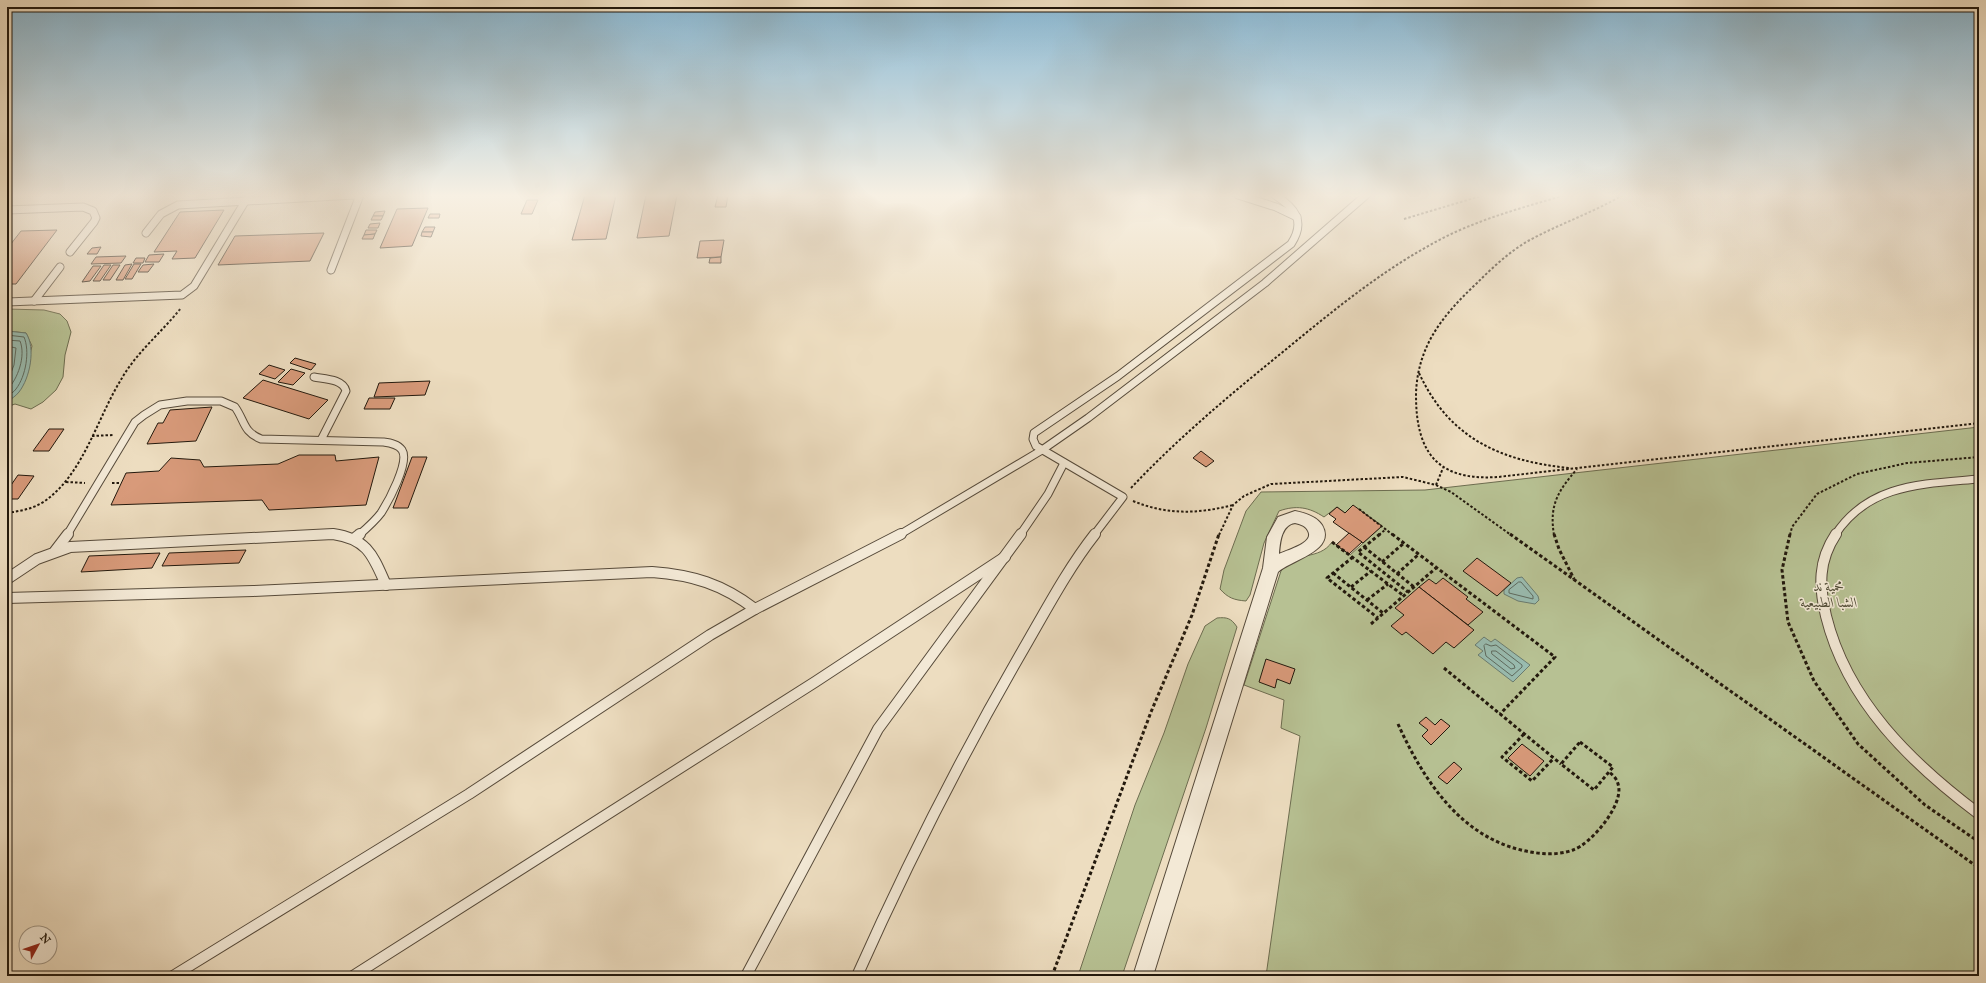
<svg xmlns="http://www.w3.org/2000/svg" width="1986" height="983" font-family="'IM FELL Great Primer',Amiri,serif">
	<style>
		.green { fill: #b7c193; stroke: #6d6d50 }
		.water { fill: #99bcb0; stroke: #6a7b6f }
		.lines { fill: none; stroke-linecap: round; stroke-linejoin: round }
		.shore { stroke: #5e6a5e; stroke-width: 1 }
		.building { fill: #d89a7a; stroke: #23190d }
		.service-far1-casing { stroke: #564a3a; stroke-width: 9 }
		.service-casing { stroke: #564a3a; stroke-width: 12 }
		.minor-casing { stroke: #564a3a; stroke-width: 2 }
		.path-far1 { stroke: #23190d; stroke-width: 2; stroke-dasharray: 2.5 2; stroke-linecap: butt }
		.path { stroke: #23190d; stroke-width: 3; stroke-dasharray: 3.5 2.5; stroke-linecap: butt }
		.service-far1 { stroke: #f3e9d6; stroke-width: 7 }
		.service { stroke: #f3e9d6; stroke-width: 10 }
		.minor { fill: #f3e9d6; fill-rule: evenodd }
		.labels { text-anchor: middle; stroke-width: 3; stroke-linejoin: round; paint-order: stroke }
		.park-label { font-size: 14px; font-style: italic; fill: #4f4b35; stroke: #f3e9d6 }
	</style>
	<rect width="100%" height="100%" fill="#edddc0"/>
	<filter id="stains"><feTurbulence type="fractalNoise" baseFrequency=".005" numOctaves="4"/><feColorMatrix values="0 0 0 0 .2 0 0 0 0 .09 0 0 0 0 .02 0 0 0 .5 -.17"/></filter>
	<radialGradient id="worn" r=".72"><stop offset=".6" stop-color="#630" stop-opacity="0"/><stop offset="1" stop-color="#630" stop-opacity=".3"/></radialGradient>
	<g class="green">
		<polygon points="7,309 44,310 60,314 67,321 71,332 65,355 63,377 56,390 43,402 31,409 15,404 7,407 7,402 19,392 30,354 32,346 26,333 7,331"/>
		<path d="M1979,427v549h-713l34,-240 -19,-8 3,-28 -40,-15 37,-114c15,-21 38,-10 51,-29l18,13 32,-29 -29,-20 -8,7 -8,-6 -13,10c-15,-10 -28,-12 -45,-6l-15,32 -14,52 -4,6c-12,-1 -18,-3 -26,-12l4,-19 22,-59 15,-19 164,-2z"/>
		<path d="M1217,618c10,-1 14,0 20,9l-31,101 -84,248h-44l57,-171 29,-72 24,-69 17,-38z"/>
	</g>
	<g class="water">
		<path d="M7,331l19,2c10,15 4,45 -7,59 -3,4 -8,7 -12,10z"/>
		<polygon points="1522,577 1538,596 1539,600 1535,604 1518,601 1504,594 1504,590 1517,578"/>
		<polygon points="1484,637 1491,642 1495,639 1530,665 1513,682 1478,655 1483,651 1475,645"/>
	</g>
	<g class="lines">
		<g class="shore">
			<path d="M7,335l17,2c6,14 2,39 -8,52 -2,3 -6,5 -9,8"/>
			<path d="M7,340l13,1c6,15 -2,38 -13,49"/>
			<polyline points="7,346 16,348 14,365 7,383"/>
			<polygon points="1519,582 1521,582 1533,596 1533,599 1509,593 1509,590"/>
			<polygon points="1486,644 1491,646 1496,645 1522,665 1522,667 1512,676 1486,656 1484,646"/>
			<polygon points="1492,651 1496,651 1514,665 1515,668 1511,669 1492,654"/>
		</g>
	</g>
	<g class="building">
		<polygon points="585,195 616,195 606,239 572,240"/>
		<polygon points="646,195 677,195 669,236 637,238"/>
		<polygon points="718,195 728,195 726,207 715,207"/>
		<polygon points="527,200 538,200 532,214 521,214"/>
		<polygon points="428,208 412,246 380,248 397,209"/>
		<polygon points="224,210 195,258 172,259 177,251 154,252 180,212"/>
		<polygon points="385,211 383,216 373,216 375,212"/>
		<polygon points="430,214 440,214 439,218 428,218"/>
		<polygon points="373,216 383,216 381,220 371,220"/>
		<polygon points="380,223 378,228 368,228 370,224"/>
		<polygon points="425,227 435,227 433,232 422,232"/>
		<polygon points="57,230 16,284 7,284 7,249 21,231"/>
		<polygon points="366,230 377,230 375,234 364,235"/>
		<polygon points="422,232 433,232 431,237 421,236"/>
		<polygon points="324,233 310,261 218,265 235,236"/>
		<polygon points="375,234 373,239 362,239 364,235"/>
		<polygon points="724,240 721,257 697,258 700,241"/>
		<polygon points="101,247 97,254 87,254 92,248"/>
		<polygon points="164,254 159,262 145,262 149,255"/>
		<polygon points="126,256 121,263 91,264 96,257"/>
		<polygon points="721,257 721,263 709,263 710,258"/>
		<polygon points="136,258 145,258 143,263 133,263"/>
		<polygon points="132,264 123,280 116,280 125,265"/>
		<polygon points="134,264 141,264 132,279 125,279"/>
		<polygon points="154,264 148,272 138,272 143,265"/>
		<polygon points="104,265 111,265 100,281 93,281"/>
		<polygon points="113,265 120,265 110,280 103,280"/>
		<polygon points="93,266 101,266 90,281 82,282"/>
		<polygon points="295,358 316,364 311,370 290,363"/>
		<polygon points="269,365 285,370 275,379 259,374"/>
		<polygon points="291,369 305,373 293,385 278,382"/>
		<polygon points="263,380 328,400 309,419 243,398"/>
		<polygon points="430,381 425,395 374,397 379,383"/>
		<polygon points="369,398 395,398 390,409 364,409"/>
		<polygon points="212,407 196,441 147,444 158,423 163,423 170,410"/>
		<polygon points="49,429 64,429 49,451 33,451"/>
		<polygon points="1201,451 1214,461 1206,467 1193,458"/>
		<polygon points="299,455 335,455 336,461 379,457 366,505 269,510 262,500 111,505 126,473 159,471 171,458 200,460 204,467 278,464"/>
		<polygon points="412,457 427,457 408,508 393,508"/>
		<polygon points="18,475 34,476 18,499 7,499 7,491"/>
		<polygon points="1353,505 1382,526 1363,543 1333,522 1336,519 1329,514 1337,507 1345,513"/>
		<polygon points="1349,533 1362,542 1349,554 1336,545"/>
		<polygon points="246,550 239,563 162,566 169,553"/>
		<polygon points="160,553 152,568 81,572 89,556"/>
		<polygon points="1477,558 1511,583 1497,596 1463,571"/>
		<polygon points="1443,578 1468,597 1466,599 1483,612 1468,625 1419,587 1429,579 1436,584"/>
		<polygon points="1419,587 1474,630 1454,648 1446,642 1433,654 1406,632 1402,635 1391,626 1404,615 1395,608"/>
		<polygon points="1266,659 1295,669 1290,684 1277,679 1275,688 1259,682"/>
		<polygon points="1426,717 1435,725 1441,719 1450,726 1431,745 1422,736 1428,730 1419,723"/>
		<polygon points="1522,744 1544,761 1530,776 1508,758"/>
		<polygon points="1454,762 1462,769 1447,784 1438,777"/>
	</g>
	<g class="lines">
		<defs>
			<g id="service-far1">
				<polyline points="1238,195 1276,207 1297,217"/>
				<polyline points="7,210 83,207 93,211 96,218 94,222 70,252"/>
				<polyline points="146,233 161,214 178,205 354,195"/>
				<polyline points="331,270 360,195"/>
				<polyline points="34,301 60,267"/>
				<polyline points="7,302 182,295 194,286 249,195"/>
				<path d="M314,377c11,2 29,2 32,14l-25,49"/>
				<path d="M67,535l68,-113 9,-7 16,-10 27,-4h34l14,6c10,14 8,25 26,32l122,3c7,1 15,2 19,8 8,12 -14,52 -21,63 -6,8 -14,15 -22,22"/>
				<polyline points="317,535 339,535"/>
				<polyline points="899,535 1042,450 1088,418 1265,283 1366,195"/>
				<polyline points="1020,535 1048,494 1064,463"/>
				<path d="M1094,535l29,-38 -87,-51 -3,-7 1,-6 84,-57 173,-132c15,-23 4,-36 -16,-49"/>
				<path d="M1835,535c34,-52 89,-51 144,-56"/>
			</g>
			<g id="service">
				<path d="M1836,534c-18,27 -17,52 -10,82 21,85 85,147 153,198"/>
				<polyline points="355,538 360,534"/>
				<polyline points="55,551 68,534"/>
				<path d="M7,579l30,-20 33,-12 263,-13c35,5 40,22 53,51"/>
				<path d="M7,598l246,-7 399,-19c41,3 70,12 103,37"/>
				<polyline points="173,976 469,794 710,635 755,609 901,534"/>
				<polyline points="353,976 815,682 1005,557"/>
				<polyline points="746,976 878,729 1021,534"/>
				<path d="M857,976c49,-110 103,-217 163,-321 24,-41 46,-84 75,-121"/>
			</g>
			<path id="minor" d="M1295,511c10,2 21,5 27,14 15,26 -31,35 -44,47l-125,404h-20l130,-408 4,-31 11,-20zM1295,523c5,1 11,3 13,8 7,12 -21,19 -29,23 1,-11 2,-29 16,-31z"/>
		</defs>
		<use href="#service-far1" class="service-far1-casing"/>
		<use href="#service" class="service-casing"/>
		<use href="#minor" class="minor-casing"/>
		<g class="path-far1">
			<path d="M1623,195c-31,18 -64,29 -95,46 -19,11 -36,27 -51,42 -34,32 -59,62 -61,110 0,17 1,32 7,48 13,33 44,38 75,36l481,-54"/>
			<polyline points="1404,219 1484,195"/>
			<path d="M1419,373c30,65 81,88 150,95"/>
			<polyline points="92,436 113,435"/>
			<polyline points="66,482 85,483"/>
			<polyline points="112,483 119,483"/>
			<polyline points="1436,485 1443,468"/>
			<path d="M1131,488c47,-50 100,-94 153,-137 51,-42 102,-84 161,-114 38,-19 80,-30 120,-42"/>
			<path d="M1133,501c34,14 65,13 100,4"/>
			<polyline points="1359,509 1393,535"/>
			<path d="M7,513c13,-2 26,-4 38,-12 39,-28 52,-83 77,-123 15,-26 40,-46 59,-70"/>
			<polyline points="1219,535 1233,505 1244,496 1271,484 1403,477 1436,485 1451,492 1511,535"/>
			<polyline points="1379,535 1386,529"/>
			<path d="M1554,535c-5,-30 4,-44 23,-66"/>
			<polyline points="1790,535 1792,527 1817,494 1857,474 1907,463 1979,457"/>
		</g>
		<g class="path">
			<polyline points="1380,534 1358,552 1408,592"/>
			<polyline points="1392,534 1555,657 1500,714"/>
			<polyline points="1510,534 1979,868"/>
			<polyline points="1554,534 1559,549 1574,579"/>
			<polyline points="1790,534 1782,570 1788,622 1814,681 1858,744 1925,805 1979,842"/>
			<polyline points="1332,542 1404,596"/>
			<polyline points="1364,547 1414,587"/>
			<polyline points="1353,557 1327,578 1378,618"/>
			<polyline points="1382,562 1404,543"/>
			<polyline points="1333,573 1383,613"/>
			<polyline points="1397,574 1419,554"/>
			<polyline points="1351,587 1371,571"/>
			<polyline points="1367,600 1388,584"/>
			<polyline points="1371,624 1436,568"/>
			<polyline points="1444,668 1561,764"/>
			<path d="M1398,724c25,55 61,111 123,126 17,4 35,6 52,0 18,-6 52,-46 45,-66 -1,-5 -5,-9 -9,-12"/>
			<polyline points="1524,734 1502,757 1532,781 1554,758"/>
			<polygon points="1580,742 1613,767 1594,790 1561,764"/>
			<polyline points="1052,976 1151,712 1192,615 1219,534"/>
		</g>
		<use href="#service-far1" class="service-far1"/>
		<use href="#service" class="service"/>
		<use href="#minor" class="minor"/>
	</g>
	<linearGradient id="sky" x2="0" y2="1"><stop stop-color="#88b7d2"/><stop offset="0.59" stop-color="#f7f0e3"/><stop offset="1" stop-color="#f7f0e3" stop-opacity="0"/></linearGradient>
	<rect width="1986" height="332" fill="url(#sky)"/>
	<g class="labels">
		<g class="park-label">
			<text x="1829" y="591">محمية ند<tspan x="1829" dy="16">الشبا الطبيعية</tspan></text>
		</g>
	</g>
	<rect width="1986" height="983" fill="none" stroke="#edddc0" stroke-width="24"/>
	<rect x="8" y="8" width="1970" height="967" fill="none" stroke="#23190d" stroke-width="2"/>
	<rect x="12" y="12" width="1962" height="959" fill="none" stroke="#23190d"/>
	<g transform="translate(38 945) rotate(50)"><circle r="19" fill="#f3e9d6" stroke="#a09686"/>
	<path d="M0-3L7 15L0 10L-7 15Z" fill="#8f2418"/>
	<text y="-6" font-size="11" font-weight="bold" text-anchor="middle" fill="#23190d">N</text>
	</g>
	<rect width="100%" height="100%" filter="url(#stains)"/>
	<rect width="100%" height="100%" fill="url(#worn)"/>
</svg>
